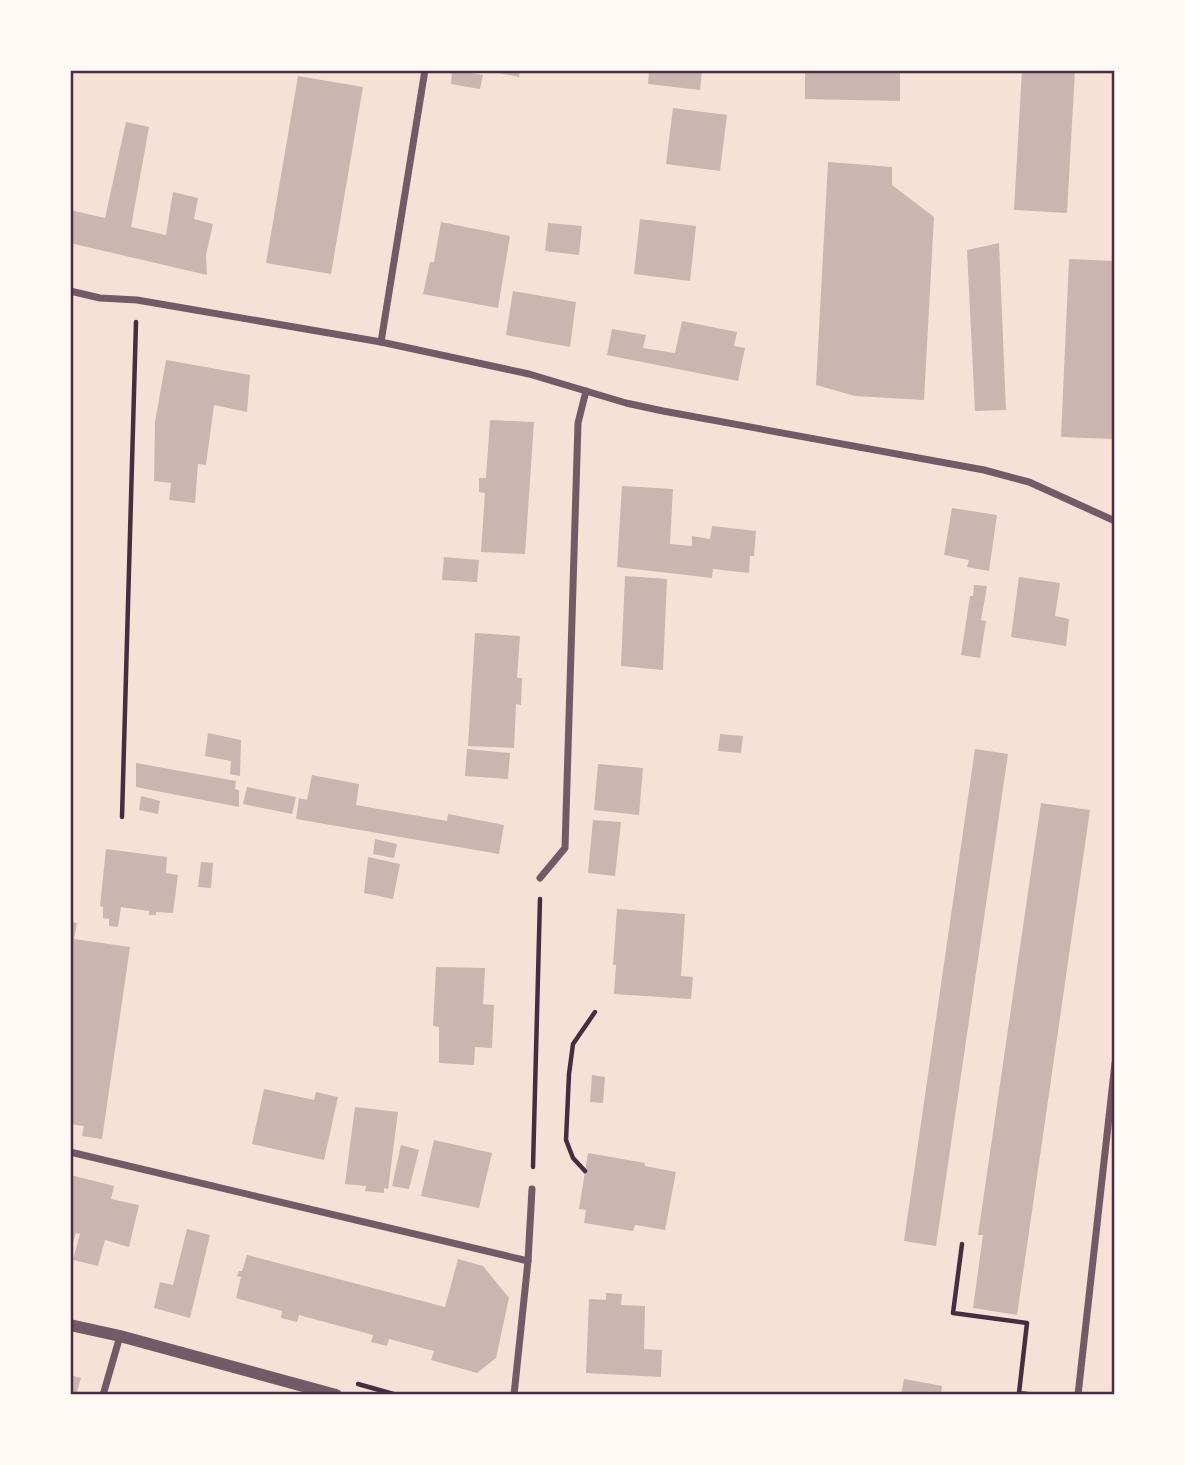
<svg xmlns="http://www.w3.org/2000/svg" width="1185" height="1465" font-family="Figtree,sans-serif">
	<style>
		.building { fill: #ccb4b1 }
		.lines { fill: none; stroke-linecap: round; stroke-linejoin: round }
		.path { stroke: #4a2c40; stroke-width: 4.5 }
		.minor { stroke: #755966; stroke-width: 7 }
		.tertiary { stroke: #755966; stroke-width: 12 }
		.neatline { fill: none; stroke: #4a2c40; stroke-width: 2.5 }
	</style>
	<rect width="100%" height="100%" fill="#f7e1d7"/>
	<g class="building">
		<polygon points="452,70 483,75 480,89 451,84"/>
		<polygon points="484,70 520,70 519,77"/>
		<polygon points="649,70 702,70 700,90 648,84"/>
		<polygon points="805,70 900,70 900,101 805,99"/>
		<polygon points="1022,70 1075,70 1067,213 1014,210"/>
		<polygon points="298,76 363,87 331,274 266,263"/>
		<polygon points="673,108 727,115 720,171 666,164"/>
		<polygon points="126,122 149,127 131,227 166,235 173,192 198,198 194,219 213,224 206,255 207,275 70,243 70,210 105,218"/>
		<polygon points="828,162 892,167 892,185 934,217 924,400 855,396 816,385"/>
		<polygon points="640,219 696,226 690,281 634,274"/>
		<polygon points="441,222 510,236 498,308 423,294 430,262 434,262"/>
		<polygon points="548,223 582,226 579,255 545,251"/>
		<polygon points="999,243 1006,410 975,411 967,250"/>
		<polygon points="1069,259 1115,261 1113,439 1061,437"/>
		<polygon points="513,291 576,302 570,347 506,335"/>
		<polygon points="682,321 737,332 734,346 745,348 738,381 607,355 612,329 646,335 643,348 675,353"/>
		<polygon points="166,360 250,375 247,412 214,405 206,465 198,464 195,503 169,500 171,483 154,481 155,422"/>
		<polygon points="490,420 534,422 525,554 481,552 485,493 479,492 479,478 486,478"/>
		<polygon points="622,486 673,489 670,544 692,546 692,536 710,539 712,526 756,531 754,556 750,556 749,573 713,569 712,578 617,567"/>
		<polygon points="952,508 997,515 989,571 967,567 969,560 944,555"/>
		<polygon points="444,557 479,560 477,582 442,580"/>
		<polygon points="625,576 667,579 663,670 621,666"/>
		<polygon points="1019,577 1060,583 1055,616 1069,619 1066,646 1011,637"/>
		<polygon points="974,585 987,586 981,620 986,621 980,658 961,655 970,596 973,596"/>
		<polygon points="475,633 520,636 517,678 522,678 521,705 516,704 514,748 468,746"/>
		<polygon points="208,733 241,740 240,776 230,774 231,761 205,756"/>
		<polygon points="720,734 743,736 741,753 718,751"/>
		<polygon points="467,749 510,753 508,779 465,776"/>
		<polygon points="975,749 1008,754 936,1246 904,1241"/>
		<polygon points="136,763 236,781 235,789 239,790 239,807 136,787"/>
		<polygon points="598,764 643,768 639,815 594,810"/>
		<polygon points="312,775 359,784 356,805 447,821 448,814 504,825 499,854 296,819 299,798 307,800"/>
		<polygon points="247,787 296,797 292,814 243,804"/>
		<polygon points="141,796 160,801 158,814 139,810"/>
		<polygon points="1041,803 1090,810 1017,1315 973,1308 983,1235 978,1235"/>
		<polygon points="593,820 621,822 615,876 588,873"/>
		<polygon points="375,839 397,844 394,858 373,854"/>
		<polygon points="106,849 167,857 166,873 178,875 173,913 156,912 156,915 149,915 149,911 121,907 118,927 109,926 109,919 103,918 103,907 100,906"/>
		<polygon points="368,857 400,864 393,899 364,893"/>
		<polygon points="201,862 213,863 211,888 198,887"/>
		<polygon points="617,909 685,914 681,976 693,977 691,999 614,994 616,965 613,965"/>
		<polygon points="70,922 77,923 74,939 130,947 102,1139 82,1136 84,1126 70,1124"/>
		<polygon points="436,967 485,968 483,1004 494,1005 492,1048 475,1047 474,1065 439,1063 439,1027 433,1026"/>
		<polygon points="592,1075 605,1077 603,1103 590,1102"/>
		<polygon points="264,1089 314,1100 316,1092 338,1097 324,1160 252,1144"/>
		<polygon points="355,1107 398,1112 388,1189 384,1188 384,1193 365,1191 366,1186 345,1184"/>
		<polygon points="434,1140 492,1153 479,1208 421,1196"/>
		<polygon points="401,1145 419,1150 409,1189 392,1186"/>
		<polygon points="588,1153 645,1163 645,1166 676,1172 665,1230 635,1225 633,1231 584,1223 586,1210 579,1209"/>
		<polygon points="70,1175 114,1186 111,1199 139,1205 129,1247 105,1240 98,1266 73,1260 80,1234 76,1233 70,1252"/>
		<polygon points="187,1229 210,1235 190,1318 154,1308 160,1282 173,1285"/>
		<polygon points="247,1255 445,1307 458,1259 483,1266 509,1298 496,1358 477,1373 431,1360 434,1351 389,1339 387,1346 371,1342 373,1335 299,1315 297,1322 281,1318 282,1311 236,1298 241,1277 237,1276 239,1271 242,1271"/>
		<polygon points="606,1293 622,1294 621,1305 645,1306 644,1349 662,1350 661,1377 586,1373 589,1299 606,1300"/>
		<polygon points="70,1375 81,1378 76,1395 70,1395"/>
		<polygon points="904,1379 942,1386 941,1395 901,1395"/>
	</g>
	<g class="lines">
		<g class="path">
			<polyline points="122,817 136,322"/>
			<polyline points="533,1167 540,899"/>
			<polyline points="585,1171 573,1158 566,1140 569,1074 573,1044 595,1012"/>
			<polyline points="962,1244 953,1313 1027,1323 1019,1393 1036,1395"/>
			<polyline points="358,1384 397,1395"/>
		</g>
		<g class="minor">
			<polyline points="70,291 100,298 137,300 381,342 529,374 626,403 663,411 984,470 1029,482 1115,521"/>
			<polyline points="381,342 425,70"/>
			<polyline points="540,878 565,848 578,423 586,391"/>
			<polyline points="70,1152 528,1261 514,1395"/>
			<polyline points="528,1261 532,1189"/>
			<polyline points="103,1395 120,1336"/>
			<polyline points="1078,1395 1115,1063"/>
		</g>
		<polyline class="tertiary" points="70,1325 120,1336 336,1395"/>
	</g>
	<rect width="1185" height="1465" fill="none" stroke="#fffaf5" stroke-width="144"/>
	<rect x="72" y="72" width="1041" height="1321" class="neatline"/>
</svg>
